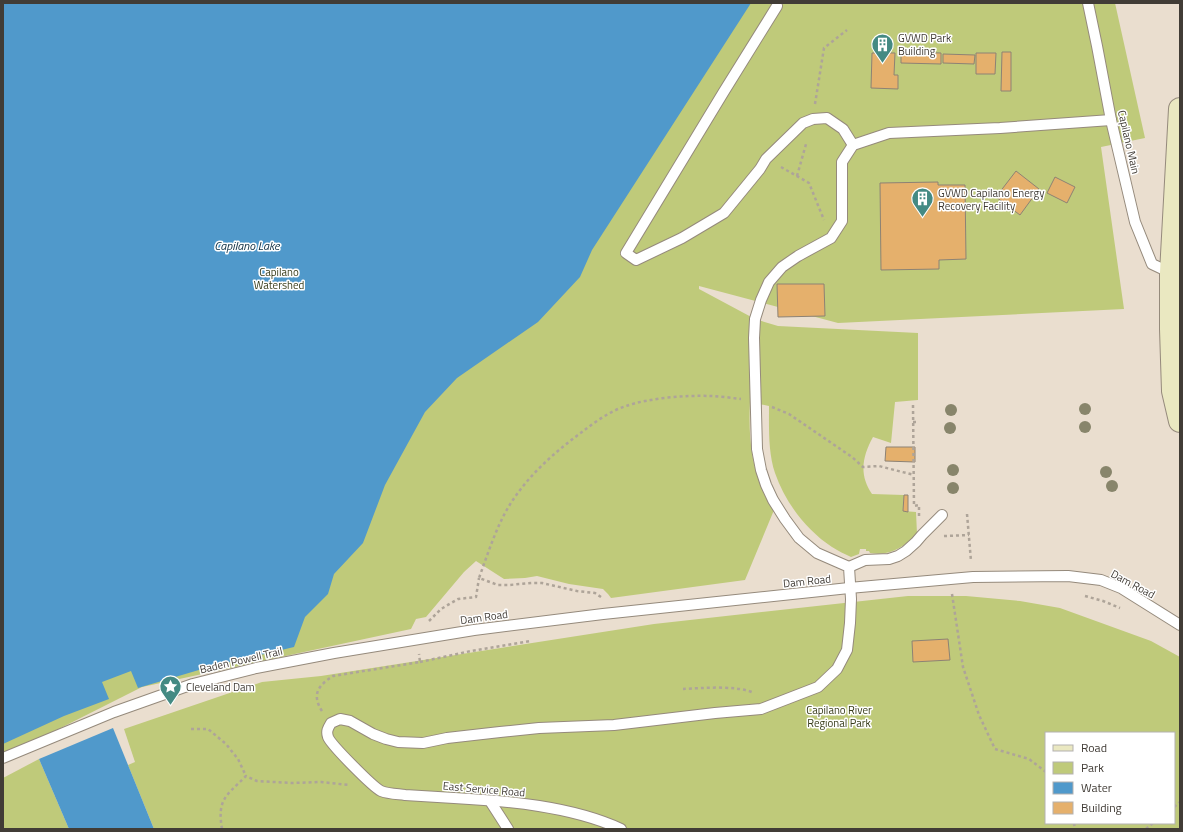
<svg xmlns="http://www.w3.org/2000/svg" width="1183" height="832" font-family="'Titillium Web',sans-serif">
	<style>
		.green { fill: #bfca7a; fill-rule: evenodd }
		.water { fill: #5099cb }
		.building { fill: #e5b06c; stroke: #8d8274 }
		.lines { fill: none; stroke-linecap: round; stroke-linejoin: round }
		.lane-casing { stroke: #958a7c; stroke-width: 12 }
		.secondary-casing { stroke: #958a7c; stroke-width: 24 }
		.path { stroke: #aea499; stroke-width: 2.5; stroke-dasharray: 3 3; stroke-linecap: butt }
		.lane { stroke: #fff; stroke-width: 10 }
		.secondary { stroke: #eae8c1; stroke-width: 22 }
		.tree { fill: #88856b }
		.labels { text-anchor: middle; stroke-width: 3; stroke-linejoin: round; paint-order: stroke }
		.poi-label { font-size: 11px; fill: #413c36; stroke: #fff; text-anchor: start }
		.street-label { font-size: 11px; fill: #413c36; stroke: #fff }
		.park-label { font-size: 11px; fill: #383c1a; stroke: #fff }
		.water-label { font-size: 12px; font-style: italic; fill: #0b2c41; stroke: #fff }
	</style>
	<rect width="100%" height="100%" fill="#eadecf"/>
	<g class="green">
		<path d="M3,3h1112l30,135 -44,9 23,162 -286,14 -139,-37v3l56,30 23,7 140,7v67l-23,2 -4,41 -18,-6c-11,20 -14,38 -1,57l32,1 -1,16 13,1 1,22c-15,14 -26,22 -47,19l-1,-2h-3v-2h-6l-1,5 -8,3c-6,-3 -13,-6 -19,-10 -26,-17 -47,-45 -57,-74 -7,-21 -6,-45 -6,-67l-19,-4c-2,38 2,77 24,108l-29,70 -134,18 -3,-4 -5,-5 -34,-5 -32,-8 -12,2 -21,1 -28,-18 -12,11 -38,45 -10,2 -5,10 -269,58 -139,70z"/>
		<path d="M908,596h58l54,5 40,7 91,33 29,16v172h-1026l-26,-64 7,-3 -11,-33 138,-47 59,-6 333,-52zM1046,733h128v90h-128z"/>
		<polygon points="39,759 69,829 3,829 3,778"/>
	</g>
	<g class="water">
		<polygon points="3,3 751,3 592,250 580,277 538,322 457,378 425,412 385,485 363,543 334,574 328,594 305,617 294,647 209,667 138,688 131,671 102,682 109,699 64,716 3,744"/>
		<polygon points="113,728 154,829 69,829 39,759"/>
	</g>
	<g class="building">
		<polygon points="901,52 941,53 941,64 901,63"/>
		<polygon points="1002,52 1011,52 1011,91 1001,91"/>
		<polygon points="872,53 895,53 894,75 898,75 898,89 871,88"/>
		<polygon points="976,53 996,53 995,74 976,74"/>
		<polygon points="943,54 975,55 974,64 943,63"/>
		<polygon points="1016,171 1039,189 1020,215 996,197"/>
		<polygon points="1055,177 1075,187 1067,203 1047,193"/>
		<polygon points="938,182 938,185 965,185 966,259 939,260 939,269 881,270 880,183"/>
		<polygon points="777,284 824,284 825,316 778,317"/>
		<polygon points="886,447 915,447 915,462 885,461"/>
		<polygon points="904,495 908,495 908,512 903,511"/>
		<polygon points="948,639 950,660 913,662 912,641"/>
	</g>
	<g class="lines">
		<defs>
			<g id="lane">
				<polyline points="1088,3 1097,46 1111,120 1135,222 1152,264 1171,273"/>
				<polyline points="777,6 723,93 626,253 636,260 682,238 724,213 760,169 766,159 803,123 813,119 827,118 843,129 853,145"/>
				<polyline points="849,567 865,560 889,559 898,556 906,551 916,542 922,535 942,515"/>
				<polyline points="3,758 114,712 193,684 256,668 334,653 474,630 603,614 849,588 973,577 1068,576 1101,580 1121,588 1180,625"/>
				<polyline points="490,801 508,829"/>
				<path d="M621,829c-50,-23 -113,-28 -167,-31 -16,-1 -32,-2 -49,-3 -7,-1 -16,-1 -24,-4 -8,-4 -50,-46 -53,-54 -2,-6 0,-9 3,-14l9,-4 10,2 23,13 13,5 12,3 25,1 24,-5 53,-6 39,-4 75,-3 101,-12 46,-4 57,-22 19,-18 10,-19 3,-27 1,-24 -2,-32 -32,-14 -18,-15 -14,-19 -12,-19 -7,-15 -5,-15 -4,-21 -3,-111 1,-19 6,-19 8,-18 13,-15 16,-11 33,-18 11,-17v-59l11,-17 36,-12 111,-5 111,-8"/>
			</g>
			<polyline id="secondary" points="1180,109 1171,273 1171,329 1173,391 1180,421"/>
		</defs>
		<use href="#lane" class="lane-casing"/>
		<use href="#secondary" class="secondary-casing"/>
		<g class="path">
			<polyline points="815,104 824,48 847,30"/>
			<polyline points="781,167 809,183 824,220"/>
			<polyline points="797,176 806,144"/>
			<polyline points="913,405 914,506 919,505 919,516"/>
			<polyline points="772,407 789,414 852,457 863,467 879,466 914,475"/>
			<polyline points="913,422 918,422"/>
			<polyline points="967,514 971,561"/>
			<polyline points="944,536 969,535"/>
			<polyline points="952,594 963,667 979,715 995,749 1029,759 1046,772"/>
			<polyline points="1085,596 1103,601 1120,608"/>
			<path d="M601,597l-6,-4 -18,-2 -35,-8h-10l-23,2h-11l-19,-7c8,-22 15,-44 26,-65 18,-33 47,-59 77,-81 13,-10 28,-21 44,-26 23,-8 60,-11 84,-10 10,0 21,2 31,3"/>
			<polyline points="429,621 441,609 458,599 476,597 479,578"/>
			<polyline points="420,662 471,651 531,641"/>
			<path d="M683,689c18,-1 55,-4 71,4"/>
			<path d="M322,711c-11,-17 -3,-26 11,-35l87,-14 -1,-8"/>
			<polyline points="191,729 208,729 226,744 238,759 246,776"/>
			<polyline points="1174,807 1180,802"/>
			<polyline points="1074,823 1075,829"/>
			<path d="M222,829c-5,-30 4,-33 24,-53l11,5 35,2 29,-1 28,3"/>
			<polyline points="1146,829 1153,823"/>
		</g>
		<use href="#lane" class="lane"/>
		<use href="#secondary" class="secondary"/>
	</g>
	<g class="tree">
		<circle cx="1085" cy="409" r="6"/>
		<circle cx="951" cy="410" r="6"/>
		<circle cx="1085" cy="427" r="6"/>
		<circle cx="950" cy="428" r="6"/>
		<circle cx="953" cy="470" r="6"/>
		<circle cx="1106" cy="472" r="6"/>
		<circle cx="1112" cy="486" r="6"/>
		<circle cx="953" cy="488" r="6"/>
	</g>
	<defs>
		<symbol id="building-pin" viewBox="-11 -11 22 30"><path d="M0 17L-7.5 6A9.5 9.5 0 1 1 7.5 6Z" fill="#448a83" stroke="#fff"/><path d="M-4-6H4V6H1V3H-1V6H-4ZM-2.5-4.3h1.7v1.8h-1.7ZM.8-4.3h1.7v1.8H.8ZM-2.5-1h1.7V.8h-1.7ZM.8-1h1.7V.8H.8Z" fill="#fff"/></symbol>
		<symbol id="sight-pin" viewBox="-11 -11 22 30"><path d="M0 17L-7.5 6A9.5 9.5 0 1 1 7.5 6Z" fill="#448a83" stroke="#fff"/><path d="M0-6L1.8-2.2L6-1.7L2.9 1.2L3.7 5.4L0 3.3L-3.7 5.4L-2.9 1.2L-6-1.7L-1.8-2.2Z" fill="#fff"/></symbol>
	</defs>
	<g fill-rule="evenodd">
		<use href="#building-pin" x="870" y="32" width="25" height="34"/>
		<use href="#building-pin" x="910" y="186" width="25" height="34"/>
		<use href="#sight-pin" x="158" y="674" width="25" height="34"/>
	</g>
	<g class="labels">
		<g class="poi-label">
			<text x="898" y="42">GVWD Park<tspan x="898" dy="13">Building</tspan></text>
			<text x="938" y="197">GVWD Capilano Energy<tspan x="938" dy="13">Recovery Facility</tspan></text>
			<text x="186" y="691">Cleveland Dam</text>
		</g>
		<g class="street-label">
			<text transform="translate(1129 142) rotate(77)" y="4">Capilano Main</text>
			<text transform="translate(807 581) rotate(-6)" y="4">Dam Road</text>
			<text transform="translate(1133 584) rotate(28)" y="4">Dam Road</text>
			<text transform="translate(484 617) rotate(-8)" y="4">Dam Road</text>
			<text transform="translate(241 660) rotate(-13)" y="4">Baden Powell Trail</text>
			<text transform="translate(484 789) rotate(5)" y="4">East Service Road</text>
		</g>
		<g class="park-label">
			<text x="279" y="276">Capilano<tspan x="279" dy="13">Watershed</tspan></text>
			<text x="839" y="714">Capilano River<tspan x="839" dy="13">Regional Park</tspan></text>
		</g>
		<g class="water-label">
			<text x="247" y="250">Capilano Lake</text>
		</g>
	</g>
	<rect width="1183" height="832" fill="none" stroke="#413c36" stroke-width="8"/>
	<rect x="1045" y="732" width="130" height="92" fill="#ffffff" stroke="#b3b1af"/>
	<rect x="1053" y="745" width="20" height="6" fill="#eae8c1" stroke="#b3b1af"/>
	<text x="1081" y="752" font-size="12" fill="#413c36">Road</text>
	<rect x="1053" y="762" width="20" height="12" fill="#bfca7a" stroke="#b3b1af"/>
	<text x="1081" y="772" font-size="12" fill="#413c36">Park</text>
	<rect x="1053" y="782" width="20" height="12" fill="#5099cb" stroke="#b3b1af"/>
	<text x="1081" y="792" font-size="12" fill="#413c36">Water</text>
	<rect x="1053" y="802" width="20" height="12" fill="#e5b06c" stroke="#b3b1af"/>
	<text x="1081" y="812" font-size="12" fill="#413c36">Building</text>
</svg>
